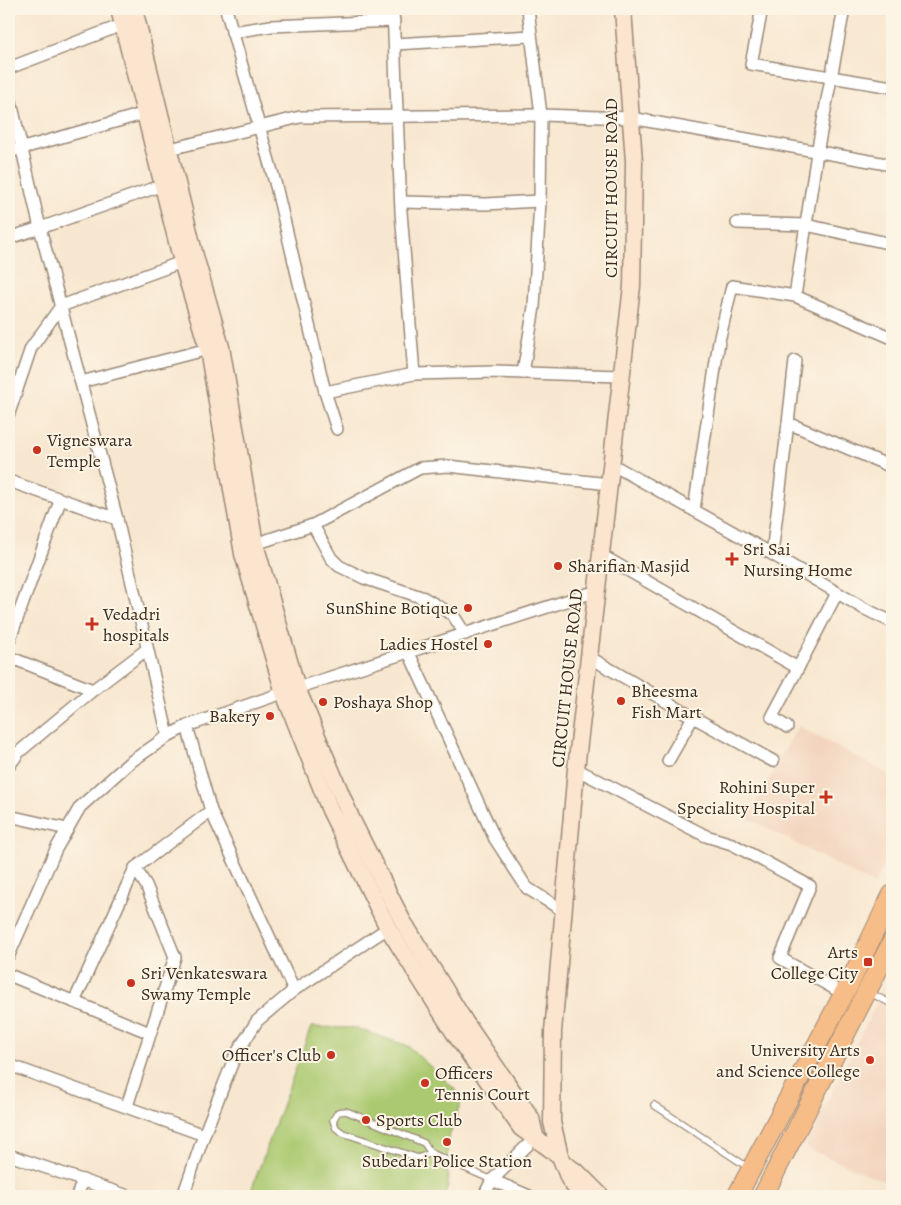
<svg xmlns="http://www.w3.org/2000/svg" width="901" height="1205" font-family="Alegreya,serif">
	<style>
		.built { fill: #f3d4be }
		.green { fill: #aac970; stroke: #727a47 }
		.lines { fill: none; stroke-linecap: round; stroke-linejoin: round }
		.lane-casing { stroke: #9a8877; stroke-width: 8 }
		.street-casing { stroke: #9a8877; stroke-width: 14 }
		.secondary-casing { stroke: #9a8877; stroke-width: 19 }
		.primary-casing { stroke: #9a8877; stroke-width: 21 }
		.lane { stroke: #fff; stroke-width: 5.5 }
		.street { stroke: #fff; stroke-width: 11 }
		.secondary { stroke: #fce5cf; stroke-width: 16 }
		.primary { stroke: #f7bd88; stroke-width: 19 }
		.poi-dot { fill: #c8321e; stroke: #fcf5e5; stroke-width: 2 }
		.labels { text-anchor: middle; stroke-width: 4; stroke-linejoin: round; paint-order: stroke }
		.street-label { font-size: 18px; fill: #3b2a1e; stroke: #fcf5e5 }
		.poi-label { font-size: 18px; fill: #3b2a1e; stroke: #fcf5e5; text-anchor: start }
	</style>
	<rect width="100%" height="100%" fill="#fcf5e5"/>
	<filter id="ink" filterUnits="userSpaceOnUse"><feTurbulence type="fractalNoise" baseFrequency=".02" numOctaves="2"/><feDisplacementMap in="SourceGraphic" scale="10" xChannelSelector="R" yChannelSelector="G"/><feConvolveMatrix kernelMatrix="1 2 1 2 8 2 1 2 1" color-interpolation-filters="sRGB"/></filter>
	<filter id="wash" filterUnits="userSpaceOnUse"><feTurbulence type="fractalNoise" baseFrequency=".0096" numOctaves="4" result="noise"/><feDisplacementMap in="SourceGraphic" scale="20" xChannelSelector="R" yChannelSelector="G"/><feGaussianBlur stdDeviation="1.12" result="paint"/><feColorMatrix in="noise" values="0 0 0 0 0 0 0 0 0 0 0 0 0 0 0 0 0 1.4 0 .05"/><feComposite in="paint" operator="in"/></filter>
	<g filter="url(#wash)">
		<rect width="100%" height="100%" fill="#f8e7d0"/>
		<g class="built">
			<polygon points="798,726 892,776 892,850 874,885 748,818"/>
			<polygon points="892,973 892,1185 804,1147"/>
		</g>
		<polygon class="green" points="311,1027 356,1028 408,1046 463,1097 447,1142 448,1187 444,1196 249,1196"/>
	</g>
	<g filter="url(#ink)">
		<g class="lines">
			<defs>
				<g id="lane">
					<polyline points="870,993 892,1004"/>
					<polyline points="654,1105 749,1168"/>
					<polyline points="431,1153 418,1158 343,1133 336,1128 333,1120 338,1112 346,1111 424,1143 431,1153 492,1180"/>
				</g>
				<g id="street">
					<polyline points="226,9 276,186 325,392 414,374 495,372 620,376"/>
					<polyline points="393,9 401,212 414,374"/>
					<polyline points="762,9 751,64 892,87"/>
					<polyline points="844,9 817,153 795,296 892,338"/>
					<polyline points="232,32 271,26 394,21"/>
					<polyline points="395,44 531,36"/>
					<polyline points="9,68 122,25"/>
					<polyline points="9,93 40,228 163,185"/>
					<polyline points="162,151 300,117 541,115 631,118 892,165"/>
					<polyline points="9,152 146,113"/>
					<polyline points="401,202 486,204 540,201"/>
					<polyline points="737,223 806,225 892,244"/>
					<polyline points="9,238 40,228 117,519 168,736"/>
					<polyline points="523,373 534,307 540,201 541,115 528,9"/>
					<polyline points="81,382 208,349"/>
					<polyline points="325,392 337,429"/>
					<polyline points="9,413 31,348 61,306 182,262"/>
					<polyline points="788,423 795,361"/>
					<polyline points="613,465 772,554 863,608 892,622"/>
					<polyline points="9,481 117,519"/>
					<polyline points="694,510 719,341 732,286 795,296"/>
					<polyline points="313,525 331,558 339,566 364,578 424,598 453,615 465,634"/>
					<polyline points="255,544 313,525 420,468 448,466 609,484"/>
					<polyline points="772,554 788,423 892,467"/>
					<polyline points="601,555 798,668 837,593"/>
					<polyline points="9,641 60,501"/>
					<polyline points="409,653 495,839 527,888 562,910"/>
					<polyline points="9,657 93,690"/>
					<polyline points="589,657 693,717 773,761"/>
					<polyline points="187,726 211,811 294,990"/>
					<polyline points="787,727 772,717 798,668"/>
					<polyline points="668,761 693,717"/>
					<polyline points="9,766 19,752 93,690 146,650"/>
					<polyline points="576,769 706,836 732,844 810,886 780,958 844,994"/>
					<polyline points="9,816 67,829"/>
					<polyline points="9,955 56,849 80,807 129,763 168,736 187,726 297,688 597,591"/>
					<polyline points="9,975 150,1033"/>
					<polyline points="74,1002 135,868 211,811"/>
					<polyline points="9,1065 204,1135"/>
					<polyline points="127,1106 175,957 146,885 135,868"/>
					<polyline points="9,1155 128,1196"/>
					<polyline points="492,1180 529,1196"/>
					<polyline points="77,1196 83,1180"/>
					<polyline points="183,1196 204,1135 235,1056 257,1021 294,990 388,928"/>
					<polyline points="484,1196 492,1180 536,1137"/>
				</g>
				<g id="secondary">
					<polyline points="119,9 182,262 208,349 243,554 284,693 330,810 388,928 453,1031 521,1128 560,1156"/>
					<polyline points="134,9 195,256 221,347 255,544 297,688 351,818 402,920 465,1022 531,1118 535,1136"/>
					<polyline points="566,1165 578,1173 601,1196"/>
					<polyline points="581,1196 569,1179 560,1156 552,1122 553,1032 576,769 632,286 634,162 623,9"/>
				</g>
				<g id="primary">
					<polyline points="737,1196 849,984 892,895"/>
					<polyline points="763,1196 892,942"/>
				</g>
			</defs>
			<use href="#lane" class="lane-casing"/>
			<use href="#street" class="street-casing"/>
			<use href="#secondary" class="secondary-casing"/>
			<use href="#primary" class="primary-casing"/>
			<use href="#lane" class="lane"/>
			<use href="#street" class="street"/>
			<use href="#secondary" class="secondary"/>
			<use href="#primary" class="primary"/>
		</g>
	</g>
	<g class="poi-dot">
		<circle cx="37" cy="450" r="5"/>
		<path d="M729.5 551.5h5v5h5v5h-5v5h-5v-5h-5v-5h5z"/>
		<circle cx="558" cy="566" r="5"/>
		<circle cx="468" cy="608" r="5"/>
		<path d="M89.5 616.5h5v5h5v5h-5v5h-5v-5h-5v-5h5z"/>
		<circle cx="488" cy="644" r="5"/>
		<circle cx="621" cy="701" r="5"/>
		<circle cx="323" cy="702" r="5"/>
		<circle cx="270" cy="716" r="5"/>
		<path d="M823.5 789.5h5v5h5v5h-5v5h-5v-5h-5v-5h5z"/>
		<rect x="863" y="957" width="10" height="10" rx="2.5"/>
		<circle cx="131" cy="983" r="5"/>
		<circle cx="331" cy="1055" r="5"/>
		<circle cx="870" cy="1060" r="5"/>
		<circle cx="425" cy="1083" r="5"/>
		<circle cx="366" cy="1120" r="5"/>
		<circle cx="447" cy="1142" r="5"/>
	</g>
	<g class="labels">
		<g class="street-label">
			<text transform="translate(611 188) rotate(-90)" y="6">CIRCUIT HOUSE ROAD</text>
			<text transform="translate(567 678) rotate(-84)" y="6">CIRCUIT HOUSE ROAD</text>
		</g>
		<g class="poi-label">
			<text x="47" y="446">Vigneswara<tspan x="47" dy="21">Temple</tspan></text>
			<text x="743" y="555">Sri Sai<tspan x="743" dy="21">Nursing Home</tspan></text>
			<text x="568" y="572">Sharifian Masjid</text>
			<text x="458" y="614" text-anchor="end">SunShine Botique</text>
			<text x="103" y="620">Vedadri<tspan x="103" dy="21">hospitals</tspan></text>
			<text x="478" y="650" text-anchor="end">Ladies Hostel</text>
			<text x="631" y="697">Bheesma<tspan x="631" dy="21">Fish Mart</tspan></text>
			<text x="333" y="708">Poshaya Shop</text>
			<text x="260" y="722" text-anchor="end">Bakery</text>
			<text x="815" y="793" text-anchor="end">Rohini Super<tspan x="815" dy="21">Speciality Hospital</tspan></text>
			<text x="858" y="958" text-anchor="end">Arts<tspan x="858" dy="21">College City</tspan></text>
			<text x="141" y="979">Sri Venkateswara<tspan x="141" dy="21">Swamy Temple</tspan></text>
			<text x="860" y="1056" text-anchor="end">University Arts<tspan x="860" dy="21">and Science College</tspan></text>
			<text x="321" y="1061" text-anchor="end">Officer's Club</text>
			<text x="435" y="1079">Officers<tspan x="435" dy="21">Tennis Court</tspan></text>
			<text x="376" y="1126">Sports Club</text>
			<text x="447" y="1167" text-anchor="middle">Subedari Police Station</text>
		</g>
	</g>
	<rect width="901" height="1205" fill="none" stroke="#fcf5e5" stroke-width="30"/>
</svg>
